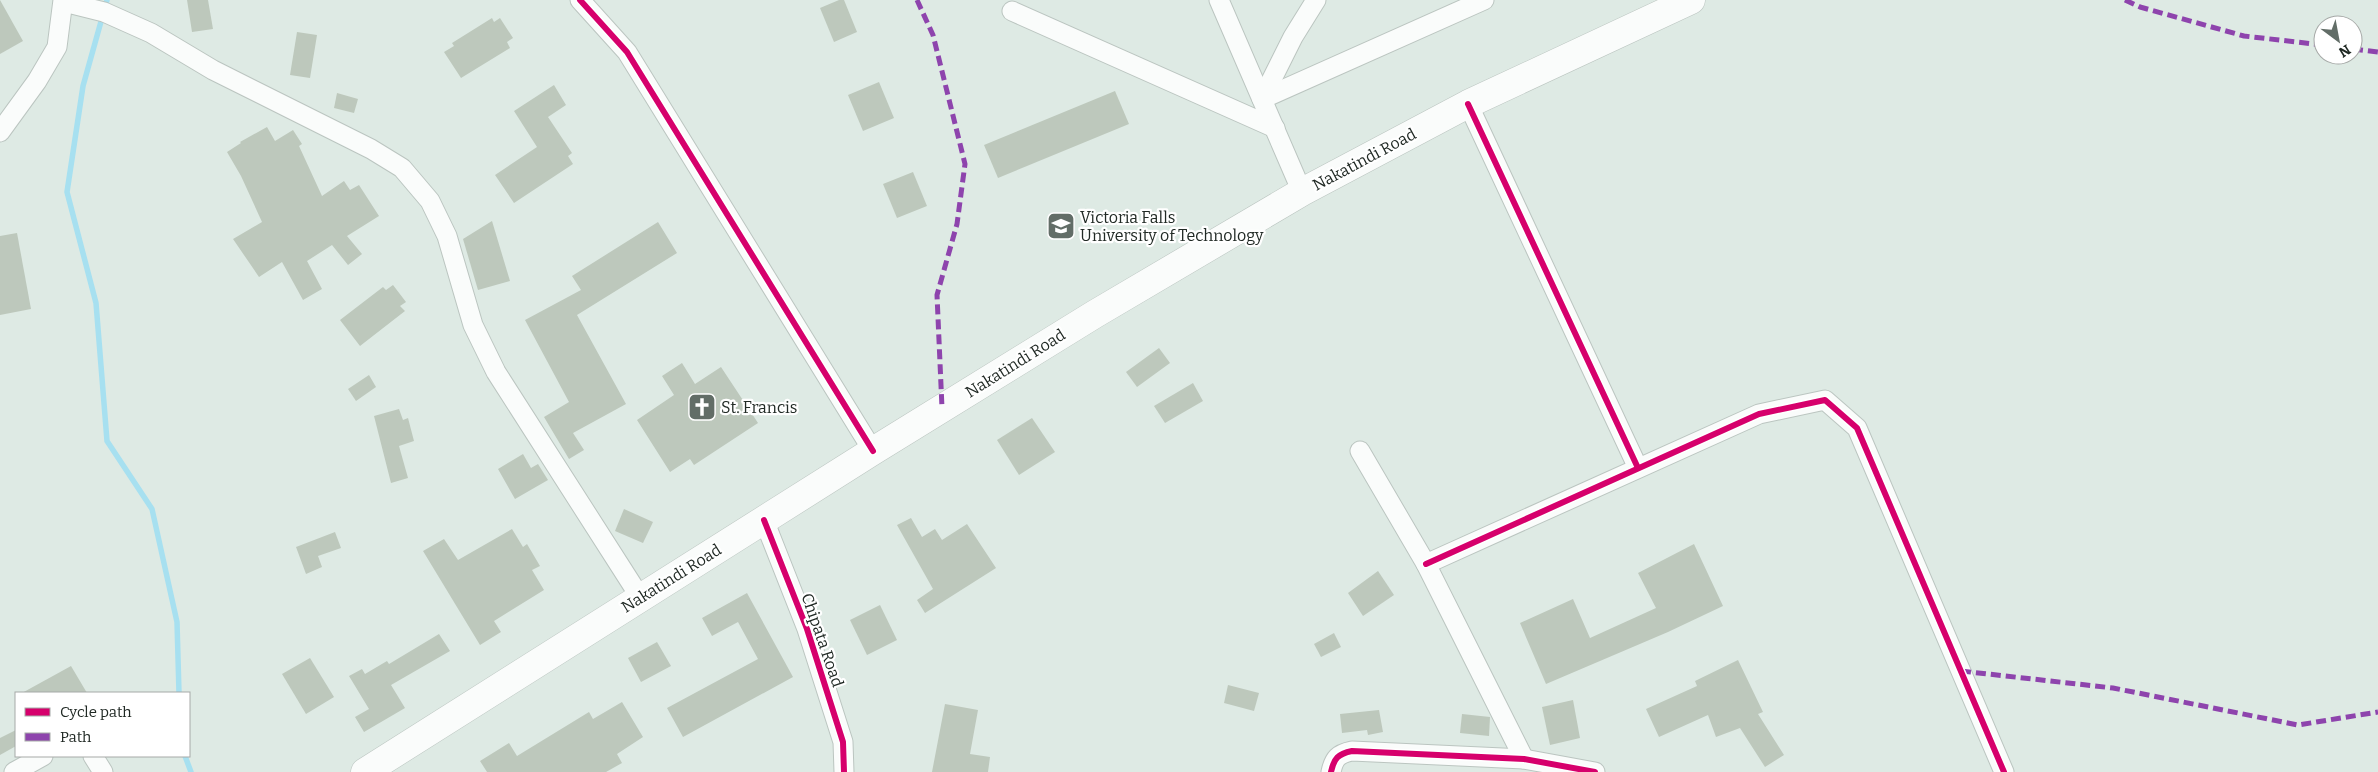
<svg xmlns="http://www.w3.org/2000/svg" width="2378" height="772" font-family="Bitter,serif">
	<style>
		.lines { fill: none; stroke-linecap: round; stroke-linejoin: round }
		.stream { stroke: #a7e0f0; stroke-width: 5.5 }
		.building { fill: #bdc8bc }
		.minor-casing { stroke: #bbc5c0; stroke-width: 21 }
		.highway-casing { stroke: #bbc5c0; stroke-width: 29 }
		.minor { stroke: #fafcfb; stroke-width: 19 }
		.highway { stroke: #fafcfb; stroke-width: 28 }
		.quiet { stroke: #8e44ad; stroke-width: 5; stroke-dasharray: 10 5; stroke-linecap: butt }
		.cycleway-casing { stroke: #fff; stroke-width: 9 }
		.cycleway { stroke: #d6006c; stroke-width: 6 }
		.labels { text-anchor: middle; stroke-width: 4.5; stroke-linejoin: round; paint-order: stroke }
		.street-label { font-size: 16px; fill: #202924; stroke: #fff }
		.poi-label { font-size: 16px; fill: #202924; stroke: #fff; text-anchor: start }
	</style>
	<rect width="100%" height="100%" fill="#deeae4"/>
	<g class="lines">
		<g class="stream">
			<polyline points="107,0 83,86 67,192 96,303 107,441 152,509 177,622 179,693"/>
			<polyline points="185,756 191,772"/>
		</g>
	</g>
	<g class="building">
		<polygon points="0,0 23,41 0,54"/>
		<polygon points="187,0 208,0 213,29 192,32"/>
		<polygon points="839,0 844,0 857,32 834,42 820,8"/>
		<polygon points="492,18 494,22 500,18 513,38 507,42 510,48 461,78 444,52 454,46 452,43"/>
		<polygon points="297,32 317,35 310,78 290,75"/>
		<polygon points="879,82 894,118 863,131 848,95"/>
		<polygon points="554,85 566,105 548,117 572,153 568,156 573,164 514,203 495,175 537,147 514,111"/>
		<polygon points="1115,91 1129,124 998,178 984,145"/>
		<polygon points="337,93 358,99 354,113 334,108"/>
		<polygon points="267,127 275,141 293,130 302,144 299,146 322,196 344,181 350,190 359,185 379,216 347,236 362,254 348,265 332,245 307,261 322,289 303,300 282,262 259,277 233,239 262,222 241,176 227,152 241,143 240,142"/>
		<polygon points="913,172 927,206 897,218 883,184"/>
		<polygon points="492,221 510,281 478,290 463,239"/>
		<polygon points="658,222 677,253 577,315 626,404 573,433 584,450 569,459 544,417 569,402 525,320 581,290 572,276"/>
		<polygon points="17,233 31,309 0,315 0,236"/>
		<polygon points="393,285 406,302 400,306 405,311 360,346 340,320 383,287 386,290"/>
		<polygon points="1159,348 1170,363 1137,387 1126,372"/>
		<polygon points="682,363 695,384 721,367 758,423 694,465 690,459 670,472 637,420 674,395 662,376"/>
		<polygon points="369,375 376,387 356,401 348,389"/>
		<polygon points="1193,383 1203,401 1165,423 1154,406"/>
		<polygon points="399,409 403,420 408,418 414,441 399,446 408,478 391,483 374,416"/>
		<polygon points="1032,418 1055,452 1019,475 997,440"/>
		<polygon points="523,454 531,468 538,464 548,480 515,499 498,469"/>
		<polygon points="624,509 653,522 643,543 615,531"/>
		<polygon points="911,518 922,537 935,529 942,540 967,524 996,568 925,613 917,600 933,589 897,525"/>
		<polygon points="512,529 523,547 527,544 540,566 532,570 544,590 494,621 501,632 480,645 423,551 444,539 458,560"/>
		<polygon points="335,532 341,548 318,556 322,567 306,574 296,547"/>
		<polygon points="1694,544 1723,606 1668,632 1546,684 1520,623 1573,599 1590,638 1656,608 1638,573"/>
		<polygon points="1378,571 1394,595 1363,616 1348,593"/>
		<polygon points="747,593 793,677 683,737 667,708 758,659 738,622 712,636 702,618"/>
		<polygon points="880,605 897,640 867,655 850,620"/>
		<polygon points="1334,633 1341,647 1321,657 1314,644"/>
		<polygon points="439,634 450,651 391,685 405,708 364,732 355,717 369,709 349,676 362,669 365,674 387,661 389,664"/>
		<polygon points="657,642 671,666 641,682 628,658"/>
		<polygon points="310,658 334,697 306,714 282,674"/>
		<polygon points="1738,660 1763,712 1758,714 1784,755 1765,767 1740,728 1716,737 1708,715 1659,737 1646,709 1697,686 1695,681"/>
		<polygon points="71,666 87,693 22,693"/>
		<polygon points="1228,685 1259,693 1254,711 1224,703"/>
		<polygon points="1573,700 1580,738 1550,745 1542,707"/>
		<polygon points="622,702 643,737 617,754 622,763 606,772 487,772 480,761 509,743 517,756 589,712 593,719"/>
		<polygon points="945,704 978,710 970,754 990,757 988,772 932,772"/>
		<polygon points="1379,710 1383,732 1368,735 1367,730 1342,733 1340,714"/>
		<polygon points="1462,714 1490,717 1489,736 1460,733"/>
		<polygon points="16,730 16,746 0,755 0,738"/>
	</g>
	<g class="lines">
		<defs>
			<g id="minor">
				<polyline points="580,0 627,52 873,451"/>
				<polyline points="1219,0 1302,192"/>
				<polyline points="64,2 104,12 151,33 213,70 371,149 402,168 430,201 447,236 473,325 496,372 640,597"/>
				<polyline points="1012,11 1275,128"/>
				<polyline points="1262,99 1484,0"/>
				<polyline points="1262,99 1293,37 1316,0"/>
				<polyline points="1468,104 1638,468"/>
				<polyline points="0,132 37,81 57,47 63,0"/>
				<polyline points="1360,451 1426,564 1524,759"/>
				<polyline points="764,520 807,629 843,742 844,772"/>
				<polyline points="1426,564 1759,414 1825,400 1857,428 2004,772"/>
				<polyline points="93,756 103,772"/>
				<polyline points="14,772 43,756"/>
				<path d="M1331,772c3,-14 7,-18 21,-21l172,8 71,13"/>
			</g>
			<polyline id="highway" points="365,772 873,451 1095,314 1302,192 1468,104 1691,0"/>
		</defs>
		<use href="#minor" class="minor-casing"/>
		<use href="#highway" class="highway-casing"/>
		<use href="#minor" class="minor"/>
		<use href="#highway" class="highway"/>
		<g class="quiet">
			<polyline points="917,0 933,35 965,164 957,224 937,295 942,408"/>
			<polyline points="2125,0 2140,7 2244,36 2323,45"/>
			<polyline points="2353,49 2378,52"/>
			<polyline points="1961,671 2113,688 2298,725 2378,712"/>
		</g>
		<defs>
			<g id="cycleway">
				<polyline points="580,0 627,52 873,451"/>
				<polyline points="1468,104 1638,468"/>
				<polyline points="764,520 807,629 843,742 844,772"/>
				<polyline points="1426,564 1759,414 1825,400 1857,428 2004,772"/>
				<path d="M1331,772c3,-14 7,-18 21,-21l172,8 71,13"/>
			</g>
		</defs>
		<use href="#cycleway" class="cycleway-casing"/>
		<use href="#cycleway" class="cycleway"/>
	</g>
	<defs>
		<symbol id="university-square" viewBox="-11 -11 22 22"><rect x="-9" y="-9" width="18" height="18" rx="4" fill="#626d67" stroke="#fff"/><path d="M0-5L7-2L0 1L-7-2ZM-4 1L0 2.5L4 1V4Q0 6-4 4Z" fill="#fff"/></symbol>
		<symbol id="church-square" viewBox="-11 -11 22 22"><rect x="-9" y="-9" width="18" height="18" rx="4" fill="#626d67" stroke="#fff"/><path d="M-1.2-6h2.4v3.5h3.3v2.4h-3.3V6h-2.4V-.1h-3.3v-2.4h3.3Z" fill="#fff"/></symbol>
	</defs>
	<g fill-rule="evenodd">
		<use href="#university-square" x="1045" y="210" width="32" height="32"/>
		<use href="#church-square" x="686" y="391" width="32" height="32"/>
	</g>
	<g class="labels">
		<g class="street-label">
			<text transform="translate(1364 159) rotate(-28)" y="6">Nakatindi Road</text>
			<text transform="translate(1015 363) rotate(-32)" y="6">Nakatindi Road</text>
			<text transform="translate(671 578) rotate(-32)" y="6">Nakatindi Road</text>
			<text transform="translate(823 640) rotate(71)" y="6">Chipata Road</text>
		</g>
		<g class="poi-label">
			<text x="1080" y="223">Victoria Falls<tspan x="1080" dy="18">University of Technology</tspan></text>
			<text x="721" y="413">St. Francis</text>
		</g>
	</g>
	<rect x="15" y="692" width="175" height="65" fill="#ffffff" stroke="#a6a9a7"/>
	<rect x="25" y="708" width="25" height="8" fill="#d6006c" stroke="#a6a9a7"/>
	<text x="60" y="717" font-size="15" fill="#202924">Cycle path</text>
	<rect x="25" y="733" width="25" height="8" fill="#8e44ad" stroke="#a6a9a7"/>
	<text x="60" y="742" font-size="15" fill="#202924">Path</text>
	<g transform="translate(2338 40) rotate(148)"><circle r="24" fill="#ffffff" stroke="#a6a9a7"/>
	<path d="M0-4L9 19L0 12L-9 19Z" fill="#626d67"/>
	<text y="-8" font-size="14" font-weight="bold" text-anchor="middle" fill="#202924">N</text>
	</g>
</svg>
